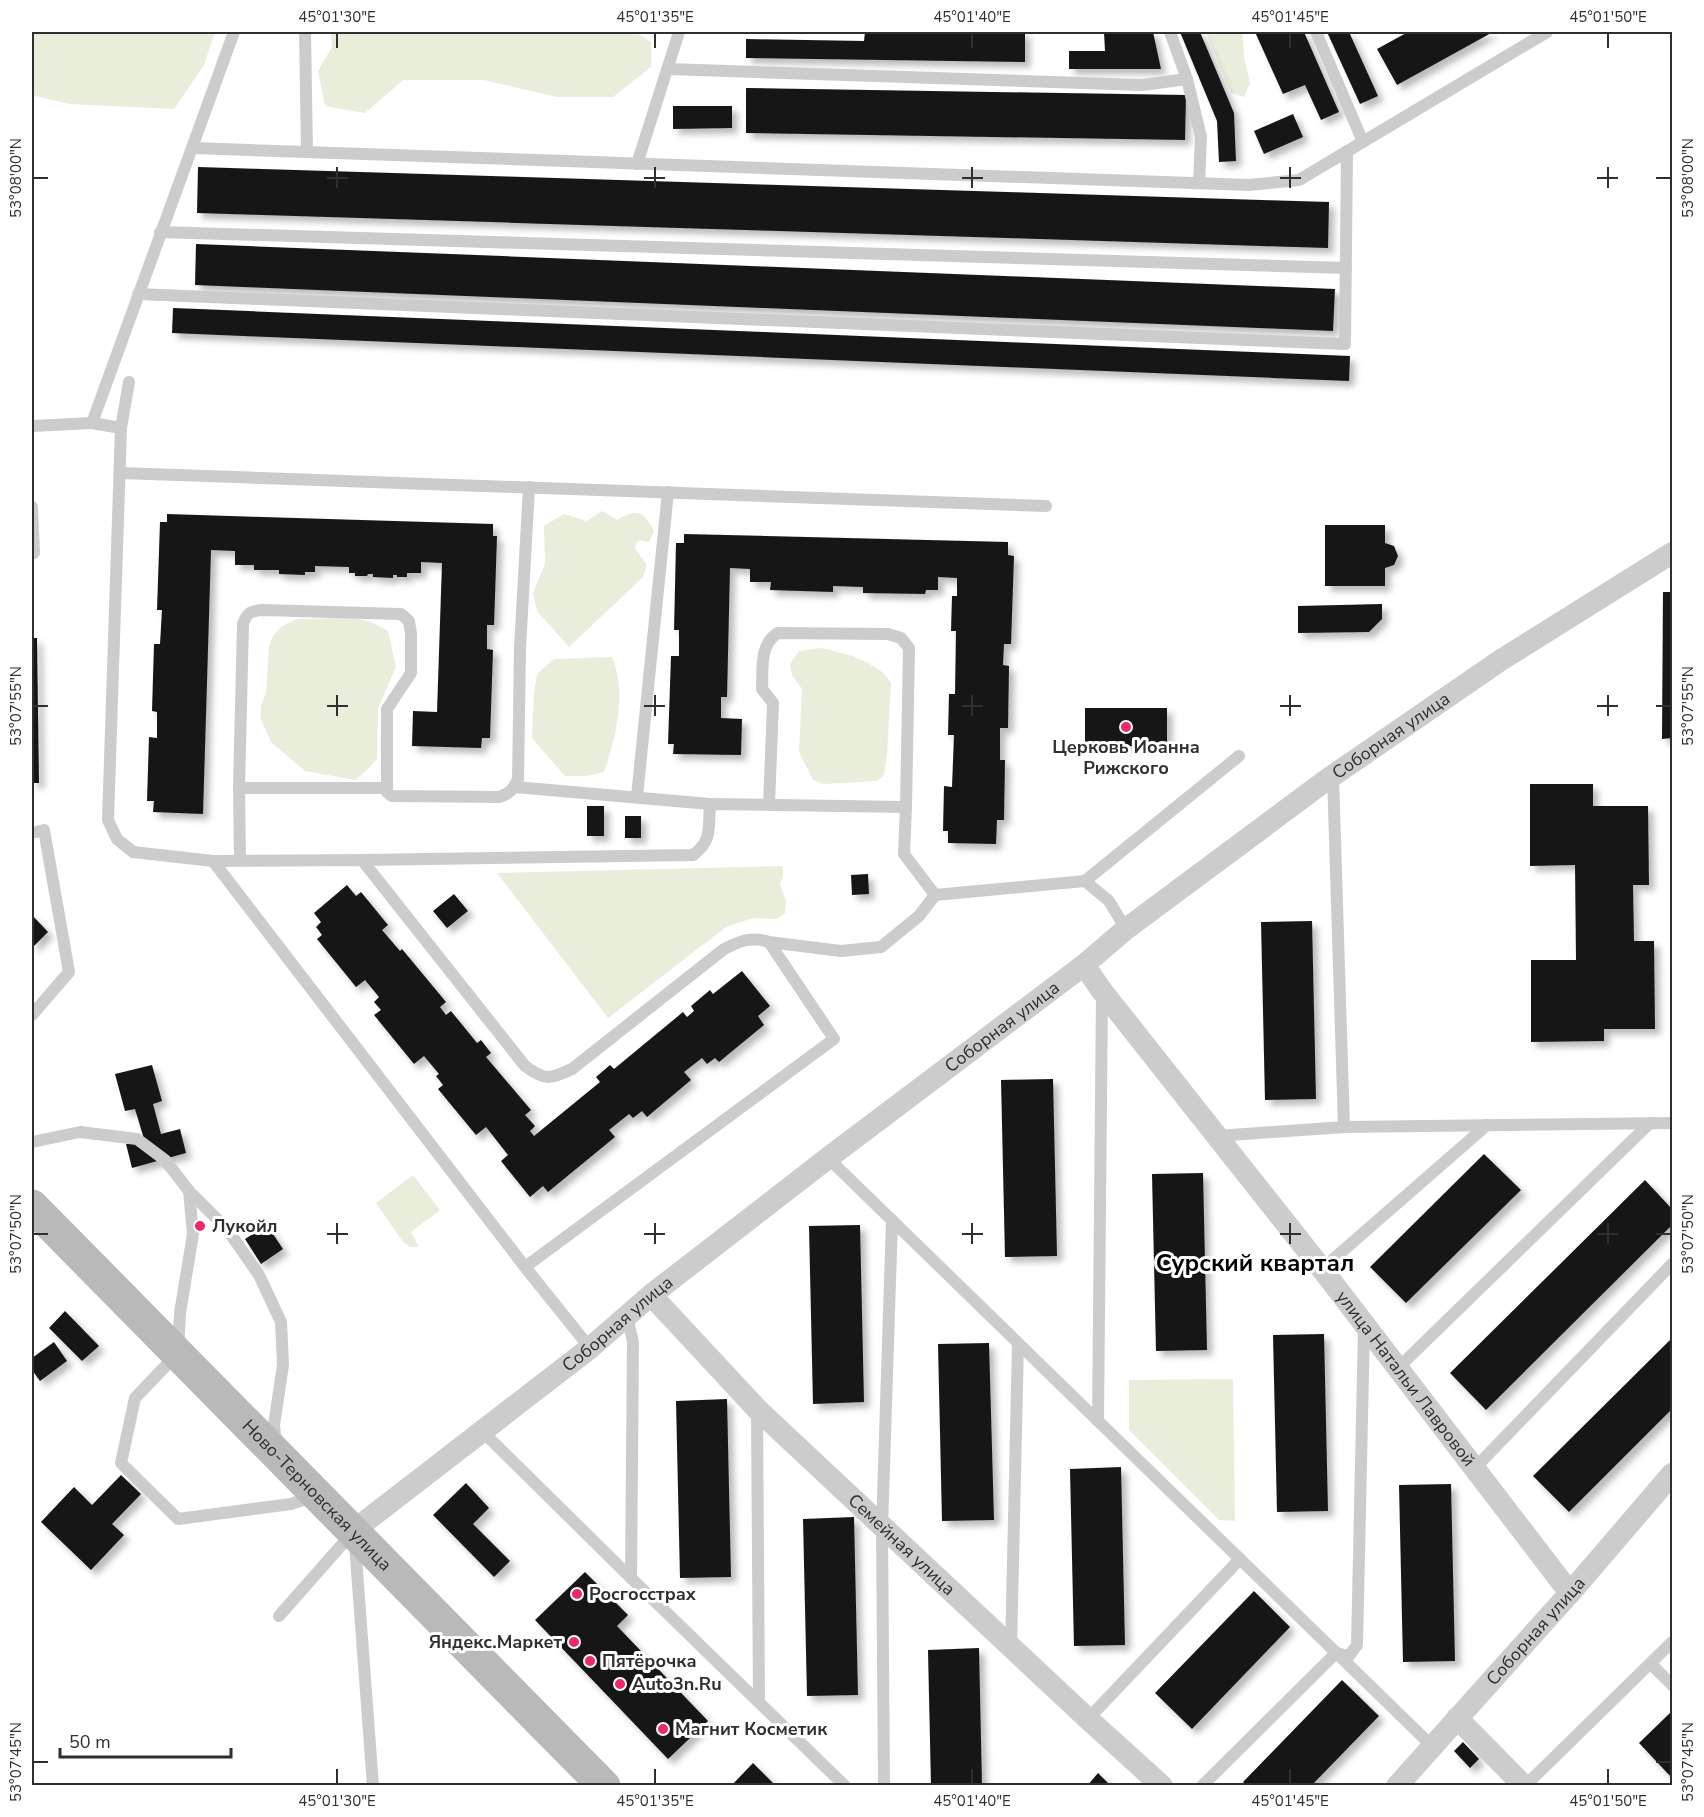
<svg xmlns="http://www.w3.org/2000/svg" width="1704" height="1817" font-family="'Nunito Sans',sans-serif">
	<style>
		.green { fill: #e9eddc }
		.building { fill: #161616; filter: url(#shadow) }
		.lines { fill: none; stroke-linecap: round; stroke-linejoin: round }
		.lane { stroke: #ccc; stroke-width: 12 }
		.street { stroke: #ccc; stroke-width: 22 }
		.secondary { stroke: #b9b9b9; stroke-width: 33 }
		.ticks { fill: none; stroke: #2f2f2f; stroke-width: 2 }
		.poi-dot { fill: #ee2869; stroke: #fff; stroke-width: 2 }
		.labels { text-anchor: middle; stroke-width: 6; stroke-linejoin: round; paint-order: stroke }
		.street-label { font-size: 18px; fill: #2f2f2f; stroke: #fff }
		.poi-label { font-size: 18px; font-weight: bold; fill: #2f2f2f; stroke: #fff; text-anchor: start }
		.district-label { font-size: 24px; font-weight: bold; fill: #000; stroke: #fff }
		.neatline { fill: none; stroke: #2f2f2f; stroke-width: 2 }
		.ticks-label { font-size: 15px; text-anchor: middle; fill: #2f2f2f }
	</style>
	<defs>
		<filter id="shadow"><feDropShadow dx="5.5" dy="5.5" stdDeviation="3" flood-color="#0004"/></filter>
	</defs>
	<rect width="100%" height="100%" fill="#fff"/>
	<g class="green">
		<polygon points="32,32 215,32 204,65 174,109 69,104 32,95"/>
		<polygon points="331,32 635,32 651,42 651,67 613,97 557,97 484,80 403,80 365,113 325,106 318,71 332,47"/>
		<polygon points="1206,32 1242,32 1244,57 1250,83 1244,97 1231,93"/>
		<path d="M602,511l15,9c19,-12 27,-9 37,11l-5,11 -10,-2 -5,7 13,18 -4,12 -74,70 -32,-36 -4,-18 12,-29 -1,-38 20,-12 23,7z"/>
		<polygon points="355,618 371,622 388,631 396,667 378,708 377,759 366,771 355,780 305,771 271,742 261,719 261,706 266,693 269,646 273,636 281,627 297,619"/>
		<path d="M820,648c22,4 60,14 71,35l-4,72 -3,20 -7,6 -53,3 -11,-4 -14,-28 3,-63 -10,-14 -2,-11 9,-13z"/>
		<path d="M612,657c15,36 4,80 -8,115l-19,4h-20l-33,-38 2,-45 3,-19 17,-15z"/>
		<polygon points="783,866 783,875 780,885 786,901 785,913 777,919 753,918 726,927 608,1018 497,873"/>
		<polygon points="413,1175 440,1210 411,1232 419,1247 410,1247 403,1242 376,1203"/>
		<polygon points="1233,1379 1235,1521 1219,1520 1129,1430 1129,1380"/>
	</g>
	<g class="building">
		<polygon points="865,32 1025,32 1025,62 746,58 746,39 864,41"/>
		<polygon points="1104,32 1153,32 1161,69 1069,69 1069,51 1105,51"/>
		<polygon points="1180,32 1200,32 1234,113 1236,161 1219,162 1217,121"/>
		<polygon points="1255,32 1304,32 1339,112 1321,120 1305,85 1283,94"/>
		<polygon points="1327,32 1349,32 1378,96 1360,104"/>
		<polygon points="1408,32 1493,32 1397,85 1377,49"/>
		<polygon points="746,88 1186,95 1185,140 746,133"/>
		<polygon points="673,106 732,106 732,128 673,129"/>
		<polygon points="1293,114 1303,137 1264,154 1254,131"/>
		<polygon points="198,167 1329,202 1328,248 197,213"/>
		<polygon points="196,244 1335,289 1333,331 195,285"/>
		<polygon points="173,308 1350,356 1349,381 172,333"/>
		<polygon points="167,514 493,524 493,536 497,536 494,625 487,625 487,649 493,650 490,738 482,738 481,748 412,746 413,711 437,712 442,563 421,562 421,573 407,573 407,577 397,577 397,575 393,575 393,578 373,577 373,574 368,574 367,576 355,576 355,573 349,573 349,567 315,566 315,572 305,572 305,575 279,574 279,570 254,570 254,565 235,565 235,551 211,550 203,814 153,812 154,801 147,801 149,737 157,738 157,712 152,711 154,644 160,644 162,610 157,610 160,522 167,522"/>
		<polygon points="1325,525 1385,525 1385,543 1394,546 1398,556 1394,565 1385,568 1385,586 1325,586"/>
		<polygon points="684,534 1008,542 1008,555 1014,556 1011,644 1004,644 1003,665 1009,666 1008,728 1000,728 1000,760 1005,760 1004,820 997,820 996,844 948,843 948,831 943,831 944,786 952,787 954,735 948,735 949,694 955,694 956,631 951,631 952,596 957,596 957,578 938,577 938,590 926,590 925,594 863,593 863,587 833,586 833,592 770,590 771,582 750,582 750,569 730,568 727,697 721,697 721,718 742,719 741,755 673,754 674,744 668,744 671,656 679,656 679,630 674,630 676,543 684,543"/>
		<polygon points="1663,592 1672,592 1672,738 1662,739"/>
		<polygon points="1382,604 1382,619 1369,632 1298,633 1298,606"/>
		<polygon points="32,638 37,638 39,783 32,783"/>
		<rect x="1085" y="708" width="82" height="38"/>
		<polygon points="1530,784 1593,784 1593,806 1648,806 1649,885 1633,885 1634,941 1654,941 1655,1029 1604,1029 1604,1041 1531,1042 1531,960 1576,960 1575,865 1530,866"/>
		<rect x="587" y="806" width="17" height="30"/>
		<rect x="625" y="816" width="16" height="22"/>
		<polygon points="868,874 869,894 852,895 851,875"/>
		<polygon points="347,885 356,896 361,892 388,925 382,930 400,951 402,949 446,1002 440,1007 446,1015 451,1011 477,1043 481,1040 491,1053 486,1057 531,1110 525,1115 535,1126 530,1131 534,1136 600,1082 596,1077 610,1065 614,1069 683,1012 687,1017 694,1011 691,1006 710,990 713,994 742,971 770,1006 758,1016 764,1025 719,1062 715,1058 707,1064 702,1058 684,1072 691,1080 647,1117 642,1111 633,1118 629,1114 609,1130 615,1137 548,1192 543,1186 530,1197 501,1161 508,1155 486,1127 476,1135 438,1089 443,1085 436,1076 439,1074 424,1056 414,1064 374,1015 381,1010 374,1002 379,997 365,980 356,987 317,939 322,935 316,927 321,922 314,913"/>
		<polygon points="454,894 468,911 447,928 433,911"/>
		<polygon points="32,915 48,932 32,948"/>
		<polygon points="1312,921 1316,1099 1265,1100 1261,922"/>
		<polygon points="152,1065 162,1101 153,1104 161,1134 180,1129 186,1153 132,1168 126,1144 144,1139 135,1109 125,1111 115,1074"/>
		<polygon points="1053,1079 1057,1256 1005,1257 1001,1080"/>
		<polygon points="1484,1154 1521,1190 1406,1303 1370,1267"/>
		<polygon points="1203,1173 1207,1350 1156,1351 1152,1174"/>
		<polygon points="1645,1180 1672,1209 1672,1225 1486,1410 1450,1373"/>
		<polygon points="267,1225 283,1249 261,1264 245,1239"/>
		<polygon points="860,1225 864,1402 813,1404 809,1226"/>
		<polygon points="65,1311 99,1346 82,1361 49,1328"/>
		<polygon points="1324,1334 1328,1511 1277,1512 1273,1335"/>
		<polygon points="1672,1338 1672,1409 1569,1512 1533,1476"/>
		<polygon points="54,1342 67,1361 40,1381 32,1370 32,1358"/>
		<polygon points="989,1343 994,1520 942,1521 938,1344"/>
		<polygon points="727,1399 731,1577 680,1578 676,1401"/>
		<polygon points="1121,1467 1125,1645 1074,1646 1070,1469"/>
		<polygon points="121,1475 141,1494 112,1524 124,1535 91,1570 41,1522 74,1487 92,1505"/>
		<polygon points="466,1483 489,1508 473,1524 510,1561 494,1577 433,1515"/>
		<polygon points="1451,1484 1455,1661 1403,1662 1399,1485"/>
		<polygon points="854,1517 858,1695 807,1696 803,1519"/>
		<polygon points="585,1572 628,1615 617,1626 708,1721 668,1759 535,1620"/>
		<polygon points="1254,1591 1290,1627 1192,1729 1155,1693"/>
		<polygon points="979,1648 982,1786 931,1786 928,1650"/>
		<polygon points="1342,1680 1379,1716 1311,1786 1247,1786 1243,1782"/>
		<polygon points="1672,1711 1672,1778 1639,1743"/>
		<polygon points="1463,1742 1479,1759 1470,1768 1454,1751"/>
		<polygon points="753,1763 776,1786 731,1786"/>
		<polygon points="1098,1773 1111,1786 1087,1786"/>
	</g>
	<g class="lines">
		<g class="lane">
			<polyline points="305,32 307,152"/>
			<polyline points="1170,32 1187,79 1201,137 1199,183"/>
			<polyline points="1316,32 1363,142"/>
			<polyline points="668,69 1142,85 1187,79"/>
			<polyline points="193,148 1249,185 1299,180 1547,32"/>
			<polyline points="637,164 679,32"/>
			<polyline points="160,232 1346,268"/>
			<polyline points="138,294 1345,344 1347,151"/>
			<polyline points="32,426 92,423"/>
			<polyline points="121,428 129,382"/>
			<polyline points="120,473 1046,506"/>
			<polyline points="32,507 34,553 32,553"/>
			<polyline points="1333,775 1344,1127"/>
			<polyline points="515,787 710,804"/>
			<polyline points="239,788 240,860"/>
			<path d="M387,788h-148l4,-164c4,-11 7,-13 19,-14l139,4 8,7 2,13v39l-24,36v83l5,4 107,1c10,-3 15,-8 19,-18l2,-131 9,-161"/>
			<polyline points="637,796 668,492"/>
			<path d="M769,805l4,-102 -11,-14c1,-19 -3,-45 16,-56l110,1 13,4 8,10 -3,159"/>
			<polyline points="32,833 44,830 69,972 32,1015"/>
			<path d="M362,860l331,-5c20,-14 15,-29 17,-51l196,3 -2,47 31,41"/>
			<polyline points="213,861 133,852 117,839 108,820 121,428 92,423 234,32"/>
			<polyline points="1126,929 1109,901 1085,881 1239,756"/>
			<polyline points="769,942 841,951 881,947 919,916 935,895 1085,881"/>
			<polyline points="1217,1136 1344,1127 1672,1123"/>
			<polyline points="32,1142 80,1132 137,1139 165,1160 189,1191 193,1234 180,1313 178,1353 135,1398 121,1463 178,1519 291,1504 315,1496"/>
			<polyline points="828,1158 1432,1746"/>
			<polyline points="189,1191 227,1229 259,1275 281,1322 283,1365 274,1425 276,1444"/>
			<path d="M525,1267l309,-228 -65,-97c-17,-6 -29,-1 -45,7l-152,120c-22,10 -27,12 -47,-3l-163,-206 -149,1 312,406 65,81"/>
			<polyline points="1322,1269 1487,1125"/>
			<polyline points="627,1316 633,1342 631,1578"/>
			<polyline points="1398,1368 1650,1123"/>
			<polyline points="757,1410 759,1702"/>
			<polyline points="1098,1421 1102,993"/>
			<polyline points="482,1431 631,1578 845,1786"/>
			<polyline points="1475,1468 1672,1264"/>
			<polyline points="355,1544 373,1786"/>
			<polyline points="279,1616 353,1532"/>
			<polyline points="1011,1648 1018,1344"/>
			<polyline points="1651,1664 1672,1685"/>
			<polyline points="1088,1719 1240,1559"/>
			<polyline points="884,1786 882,1528 892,1220"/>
			<polyline points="1202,1786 1336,1653 1349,1656 1357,1645 1364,1328"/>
			<polyline points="1525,1786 1672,1642"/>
		</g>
		<g class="street">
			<path id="s1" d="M1084,965l18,26 220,278 248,324"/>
			<path id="s2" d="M651,1295l106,114 331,310 74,67"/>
			<path id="s3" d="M353,1531l237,-183 61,-53 177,-137 256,-193 42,-36 199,-148 176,-121 171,-107"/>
			<polyline points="1457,1718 1524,1786"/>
			<path id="s4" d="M1397,1786l173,-193 102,-119"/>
		</g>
		<path class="secondary" id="s5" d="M32,1206l572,580"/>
	</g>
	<path class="ticks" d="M337,33v15M655,33v15M972,33v15M1290,33v15M1608,33v15M337,167v21M655,167v21M972,167v21M1290,167v21M1608,167v21M33,178h15M327,178h21M644,178h21M962,178h21M1280,178h21M1597,178h21M1656,178h15M337,695v21M655,695v21M972,695v21M1290,695v21M1608,695v21M33,706h15M327,706h21M644,706h21M962,706h21M1280,706h21M1597,706h21M1656,706h15M337,1223v21M655,1223v21M972,1223v21M1290,1223v21M1608,1223v21M33,1234h15M327,1234h21M644,1234h21M962,1234h21M1280,1234h21M1597,1234h21M1656,1234h15M33,1762h15M1656,1762h15M337,1769v15M655,1769v15M972,1769v15M1290,1769v15M1608,1769v15"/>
	<g class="poi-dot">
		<circle cx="1126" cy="727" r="6"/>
		<circle cx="200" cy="1226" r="6"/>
		<circle cx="577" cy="1594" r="6"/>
		<circle cx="574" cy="1642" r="6"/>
		<circle cx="590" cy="1661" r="6"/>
		<circle cx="620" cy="1684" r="6"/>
		<circle cx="663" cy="1729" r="6"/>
	</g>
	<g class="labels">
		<g class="street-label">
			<text dy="6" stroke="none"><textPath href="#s3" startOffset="1308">Соборная улица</textPath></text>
			<text dy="6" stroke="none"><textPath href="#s3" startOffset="822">Соборная улица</textPath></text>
			<text dy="6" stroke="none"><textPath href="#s3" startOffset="336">Соборная улица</textPath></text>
			<text dy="6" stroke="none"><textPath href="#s1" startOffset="524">улица Натальи Лавровой</textPath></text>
			<text dy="6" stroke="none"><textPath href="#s5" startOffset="406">Ново-Терновская улица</textPath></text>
			<text dy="6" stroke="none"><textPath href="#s2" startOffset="354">Семейная улица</textPath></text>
			<text dy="6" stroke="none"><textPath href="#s4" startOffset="208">Соборная улица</textPath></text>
		</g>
		<g class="poi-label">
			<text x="1126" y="753" text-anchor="middle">Церковь Иоанна<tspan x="1126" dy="21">Рижского</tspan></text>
			<text x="212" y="1232">Лукойл</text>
			<text x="589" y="1600">Росгосстрах</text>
			<text x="562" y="1648" text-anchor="end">Яндекс.Маркет</text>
			<text x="602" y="1667">Пятёрочка</text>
			<text x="632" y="1690">Auto3n.Ru</text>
			<text x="675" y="1735">Магнит Косметик</text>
		</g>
		<g class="district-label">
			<text x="1255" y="1271">Сурский квартал</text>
		</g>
	</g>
	<rect width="1704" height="1817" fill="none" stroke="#ffffff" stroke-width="66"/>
	<path d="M60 1748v9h171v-9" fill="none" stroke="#2f2f2f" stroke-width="3"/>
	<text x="69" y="1748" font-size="18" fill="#2f2f2f" stroke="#ffffff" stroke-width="4.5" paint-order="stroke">50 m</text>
	<rect x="33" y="33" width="1638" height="1751" class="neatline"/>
	<g class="ticks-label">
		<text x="337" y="22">45°01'30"E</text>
		<text x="655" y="22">45°01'35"E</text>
		<text x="972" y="22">45°01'40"E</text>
		<text x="1290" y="22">45°01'45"E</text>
		<text x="1608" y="22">45°01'50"E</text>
		<text transform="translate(16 178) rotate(-90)" y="5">53°08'00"N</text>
		<text transform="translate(1688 178) rotate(-90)" y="5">53°08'00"N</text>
		<text transform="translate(16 706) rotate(-90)" y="5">53°07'55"N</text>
		<text transform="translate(1688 706) rotate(-90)" y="5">53°07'55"N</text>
		<text transform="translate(16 1234) rotate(-90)" y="5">53°07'50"N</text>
		<text transform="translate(1688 1234) rotate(-90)" y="5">53°07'50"N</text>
		<text transform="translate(16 1762) rotate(-90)" y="5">53°07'45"N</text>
		<text transform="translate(1688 1762) rotate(-90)" y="5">53°07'45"N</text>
		<text x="337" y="1806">45°01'30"E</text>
		<text x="655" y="1806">45°01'35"E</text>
		<text x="972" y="1806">45°01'40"E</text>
		<text x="1290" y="1806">45°01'45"E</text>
		<text x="1608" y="1806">45°01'50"E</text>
	</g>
</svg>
